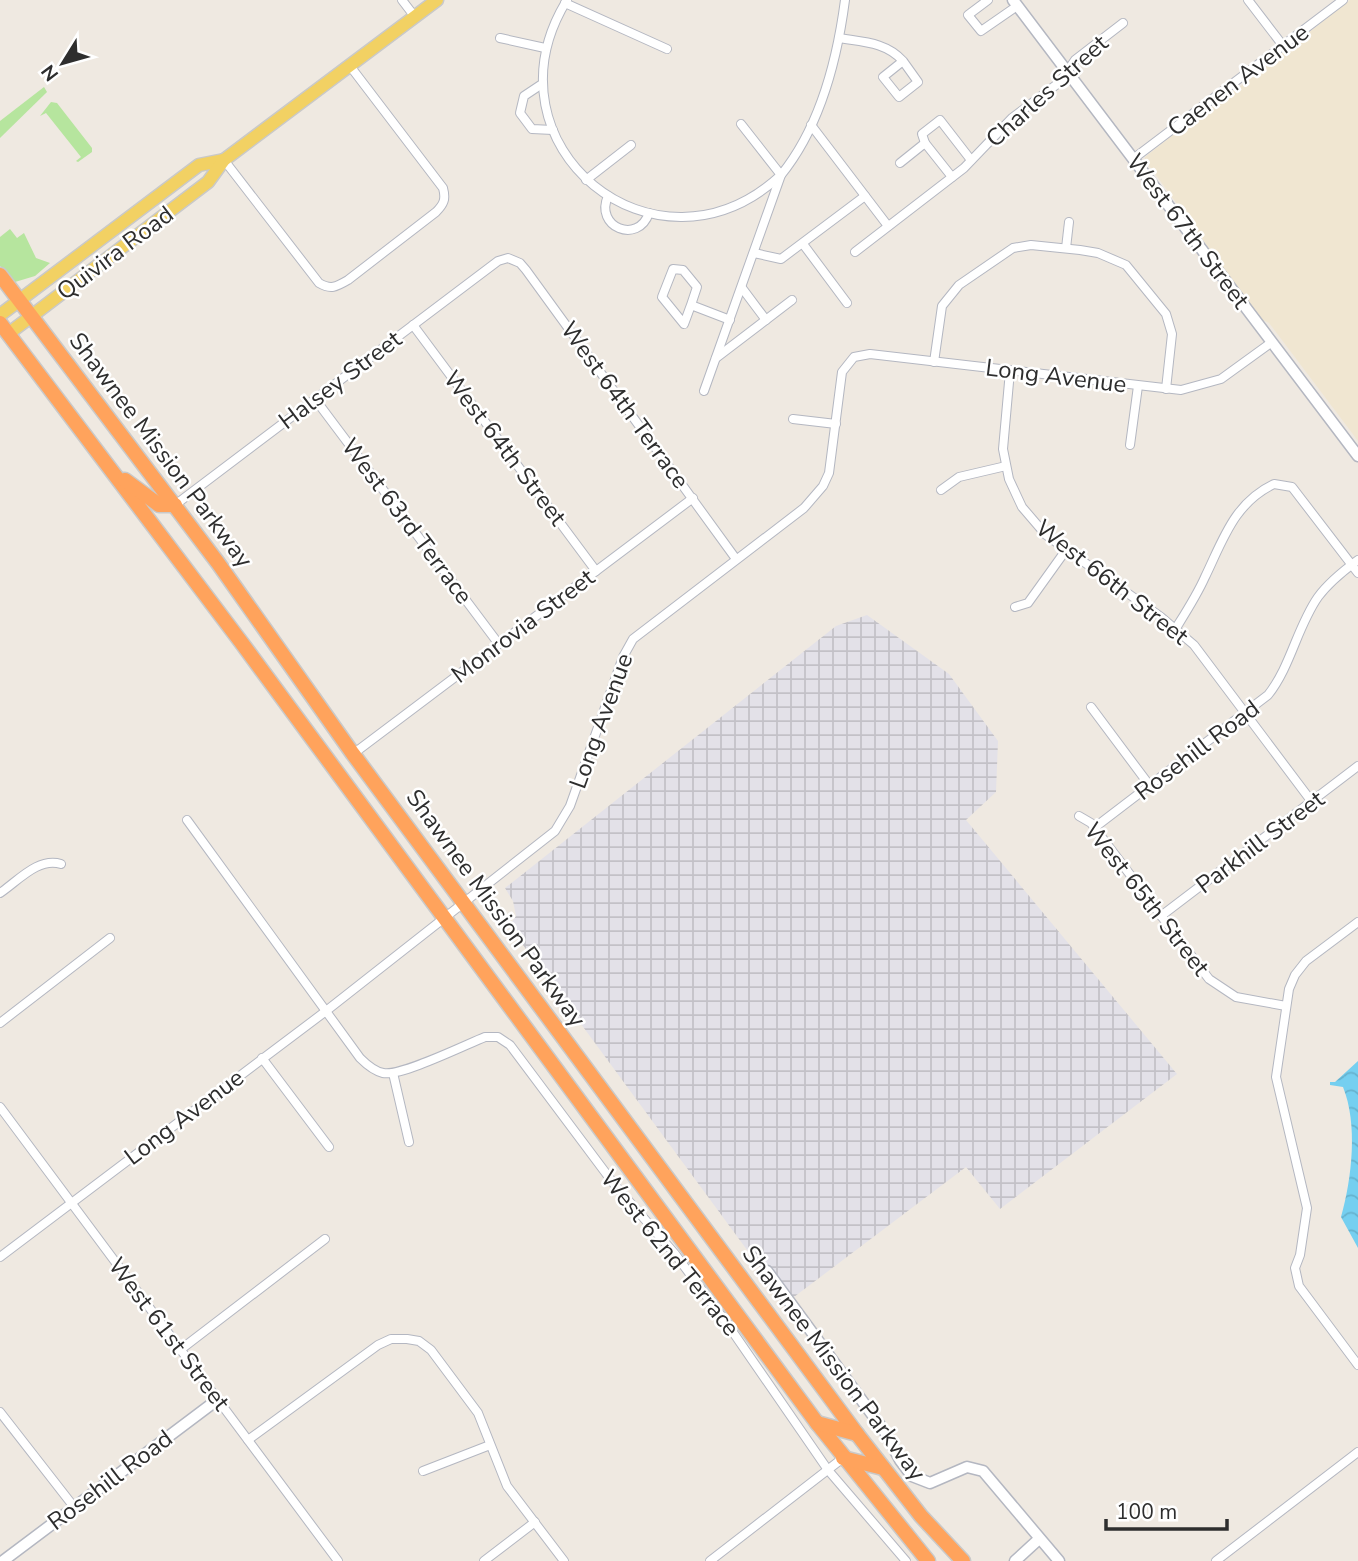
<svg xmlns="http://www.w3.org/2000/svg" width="1358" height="1561" font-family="'Nunito Sans',sans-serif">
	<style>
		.industrial { fill: url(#industrial-grid) }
		.education { fill: #f0e6d1 }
		.grass { fill: #b6e59e }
		.water { fill: url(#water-waves) }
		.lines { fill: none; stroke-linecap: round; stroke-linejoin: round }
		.street-casing { stroke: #b4b7c1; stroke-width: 10 }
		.secondary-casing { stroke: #b4b7c1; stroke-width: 13 }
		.primary-casing { stroke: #c9c9c9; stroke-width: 15 }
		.highway-casing { stroke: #c9c9c9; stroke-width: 17 }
		.street { stroke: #fff; stroke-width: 8 }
		.secondary { stroke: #fff; stroke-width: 10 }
		.primary { stroke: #f2d163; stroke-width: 12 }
		.highway { stroke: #ffa35c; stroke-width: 14 }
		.labels { text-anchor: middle; stroke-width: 5; stroke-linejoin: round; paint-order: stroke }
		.street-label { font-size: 24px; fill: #2e2e2e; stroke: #fff }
	</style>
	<defs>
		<pattern id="industrial-grid" width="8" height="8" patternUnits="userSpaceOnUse" patternTransform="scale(1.75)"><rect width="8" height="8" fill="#e3e1e8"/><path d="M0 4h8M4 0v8" fill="none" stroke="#c3c1c7"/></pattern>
		<pattern id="water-waves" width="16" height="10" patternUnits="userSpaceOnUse" patternTransform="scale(1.75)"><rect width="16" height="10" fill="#75cff0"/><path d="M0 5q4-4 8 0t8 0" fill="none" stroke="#66b2ce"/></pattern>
	</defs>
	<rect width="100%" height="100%" fill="#efe9e1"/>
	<polygon class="industrial" points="867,615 949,674 998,741 996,792 966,820 1177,1074 1000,1209 966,1167 786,1303 509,926 516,916 513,901 505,888 836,626"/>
	<polygon class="education" points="1350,0 1358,0 1358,441 1269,323 1263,320 1249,303 1145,160 1145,157 1201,113 1218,104"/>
	<g class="grass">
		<polygon points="44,87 47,92 0,138 0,121"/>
		<polygon points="51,102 57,103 92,148 92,152 78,162 76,161 81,157 46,113 40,116"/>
		<polygon points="10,229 17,238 24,233 36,258 50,263 35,276 15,282 0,266 0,237"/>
	</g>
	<path class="water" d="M1358,1061v187l-17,-31c11,-39 17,-93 2,-130l-13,-2v-3h5z"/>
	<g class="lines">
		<defs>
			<g id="street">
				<polyline points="402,0 415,17"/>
				<path d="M567,0c-89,145 89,291 214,175l-40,-51"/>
				<polyline points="988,0 968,15 981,31 1017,6"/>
				<polyline points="1248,0 1284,47"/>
				<polyline points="565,3 667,49"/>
				<polyline points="500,38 545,48"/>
				<path d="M839,38c24,4 47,4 64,23l-20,16 16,20 19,-15 -15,-21"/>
				<polyline points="542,84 524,96 520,113 532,129 553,130"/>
				<polyline points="811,125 888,226"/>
				<polyline points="925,143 922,134 940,120 971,160"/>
				<polyline points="1133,159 1343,0"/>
				<path d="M224,160l95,123c12,7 17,4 29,-3l88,-68c8,-8 10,-13 7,-24l-93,-122"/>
				<polyline points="900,163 925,143 952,177"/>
				<polyline points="586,180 631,145"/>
				<path d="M608,196c-14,31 30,49 41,17"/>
				<polyline points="803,244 847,303"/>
				<polyline points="1066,248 1069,222"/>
				<polyline points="855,252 964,168 1012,118 1060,82 1075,60 1123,23"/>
				<polyline points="754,253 781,259 865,196"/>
				<polyline points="742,288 766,320"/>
				<polyline points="691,305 684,324 662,297 673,269 683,270 697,287 691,305 730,320"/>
				<polyline points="413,325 596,571"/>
				<polyline points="716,358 792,300"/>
				<polyline points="934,362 942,306 959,285 1013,248 1031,245 1080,250 1098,253 1126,265 1166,314 1172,334 1166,389"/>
				<polyline points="1010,371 1003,449 1009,479 1022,507 1046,535 1161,617 1194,645 1312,802"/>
				<path d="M704,391l77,-216c39,-48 56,-114 64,-175"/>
				<polyline points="315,399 498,643"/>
				<polyline points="793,419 836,424"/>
				<polyline points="1130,445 1138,386"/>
				<polyline points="941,490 959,477 1006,466"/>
				<polyline points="175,505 498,261 508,258 520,263 526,270 736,559"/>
				<polyline points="1015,607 1028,603 1066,550"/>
				<path d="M1176,628c10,-16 21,-33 29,-51 18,-37 29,-74 69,-93l18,3 66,86"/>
				<polyline points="1091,707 1150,786"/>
				<polyline points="353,754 693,498"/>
				<polyline points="1079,816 1091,823 1209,979 1236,997 1286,1006"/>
				<path d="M187,820l173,238c7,7 14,13 23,15 17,4 82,-28 102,-36h13l12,8 104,139 61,70 53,71 100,145 78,91"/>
				<path d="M1094,828l174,-133c23,-29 29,-68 50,-98 11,-15 25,-26 40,-37"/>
				<path d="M0,893c18,-12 38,-36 61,-29"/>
				<polyline points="1161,916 1358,766"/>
				<polyline points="1358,922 1306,961 1295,975 1289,989 1276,1077 1307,1208 1300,1255 1295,1268 1299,1286 1358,1365"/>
				<polyline points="0,1023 110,938"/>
				<polyline points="262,1058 329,1147"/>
				<polyline points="393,1073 409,1142"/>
				<polyline points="0,1107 338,1561"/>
				<polyline points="0,1257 326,1011 555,831 570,806 623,657 633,639 804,508 823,486 829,473 842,372 854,357 870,354 1181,390 1221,379 1272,342"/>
				<polyline points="180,1350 325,1239"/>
				<polyline points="0,1412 74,1507"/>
				<polyline points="248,1440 378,1345 391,1339 407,1339 419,1341 431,1350 478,1413 507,1486 564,1561"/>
				<polyline points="423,1471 490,1445"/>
				<polyline points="484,1561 535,1522"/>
				<polyline points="710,1561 843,1458"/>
				<polyline points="1216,1561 1358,1452"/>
			</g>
			<g id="secondary">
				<polyline points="1013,0 1358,456"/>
				<polyline points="767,1271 885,1432 900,1460 912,1476 930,1483 967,1467 983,1471 1059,1561"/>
				<polyline points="3,1561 217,1400"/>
				<polyline points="1015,1561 1039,1539"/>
			</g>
			<g id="primary">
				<polyline points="0,315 199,165 224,160"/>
				<polyline points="8,334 208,182 224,160 437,0"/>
			</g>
			<g id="highway">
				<polyline points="0,275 218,563 353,754 857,1434 921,1516 963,1561"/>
				<polyline points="0,323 241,642 817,1423 928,1561"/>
				<polyline points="125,480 159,505 175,505"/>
				<polyline points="817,1423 857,1434"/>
				<polyline points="843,1458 883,1468"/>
			</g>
		</defs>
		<use href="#street" class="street-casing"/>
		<use href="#secondary" class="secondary-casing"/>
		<use href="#primary" class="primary-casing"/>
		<use href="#highway" class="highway-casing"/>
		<use href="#street" class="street"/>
		<use href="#secondary" class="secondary"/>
		<use href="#primary" class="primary"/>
		<use href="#highway" class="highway"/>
	</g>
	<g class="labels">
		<g class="street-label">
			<text transform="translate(1238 80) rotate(-37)" y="8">Caenen Avenue</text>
			<text transform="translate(1047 91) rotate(-42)" y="8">Charles Street</text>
			<text transform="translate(1188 231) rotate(53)" y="8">West 67th Street</text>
			<text transform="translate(115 253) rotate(-37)" y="8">Quivira Road</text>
			<text transform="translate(1056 376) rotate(7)" y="8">Long Avenue</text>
			<text transform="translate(340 380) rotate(-37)" y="8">Halsey Street</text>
			<text transform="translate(625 405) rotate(54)" y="8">West 64th Terrace</text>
			<text transform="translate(505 448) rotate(53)" y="8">West 64th Street</text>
			<text transform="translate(161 450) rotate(53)" y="8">Shawnee Mission Parkway</text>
			<text transform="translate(407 521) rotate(53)" y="8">West 63rd Terrace</text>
			<text transform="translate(1112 582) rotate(38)" y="8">West 66th Street</text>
			<text transform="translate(523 626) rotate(-37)" y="8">Monrovia Street</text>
			<text transform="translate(601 721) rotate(-70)" y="8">Long Avenue</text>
			<text transform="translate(1197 750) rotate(-37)" y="8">Rosehill Road</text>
			<text transform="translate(1260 842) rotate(-37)" y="8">Parkhill Street</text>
			<text transform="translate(1147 899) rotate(52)" y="8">West 65th Street</text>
			<text transform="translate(496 908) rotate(54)" y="8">Shawnee Mission Parkway</text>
			<text transform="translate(184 1117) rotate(-37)" y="8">Long Avenue</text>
			<text transform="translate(670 1253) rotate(51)" y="8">West 62nd Terrace</text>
			<text transform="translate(169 1334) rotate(53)" y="8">West 61st Street</text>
			<text transform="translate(834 1363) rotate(53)" y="8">Shawnee Mission Parkway</text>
			<text transform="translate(110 1480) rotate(-37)" y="8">Rosehill Road</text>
		</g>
	</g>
	<g transform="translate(63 63) rotate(233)" stroke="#ffffff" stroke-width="5" paint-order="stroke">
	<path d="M0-5L12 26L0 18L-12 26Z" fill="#2e2e2e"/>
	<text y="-10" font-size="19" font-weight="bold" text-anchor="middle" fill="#2e2e2e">N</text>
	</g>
	<path d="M1106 1519v10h121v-10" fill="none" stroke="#2e2e2e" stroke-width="3.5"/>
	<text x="1116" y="1519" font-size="21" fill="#2e2e2e" stroke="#ffffff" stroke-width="5" paint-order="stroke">100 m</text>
</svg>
